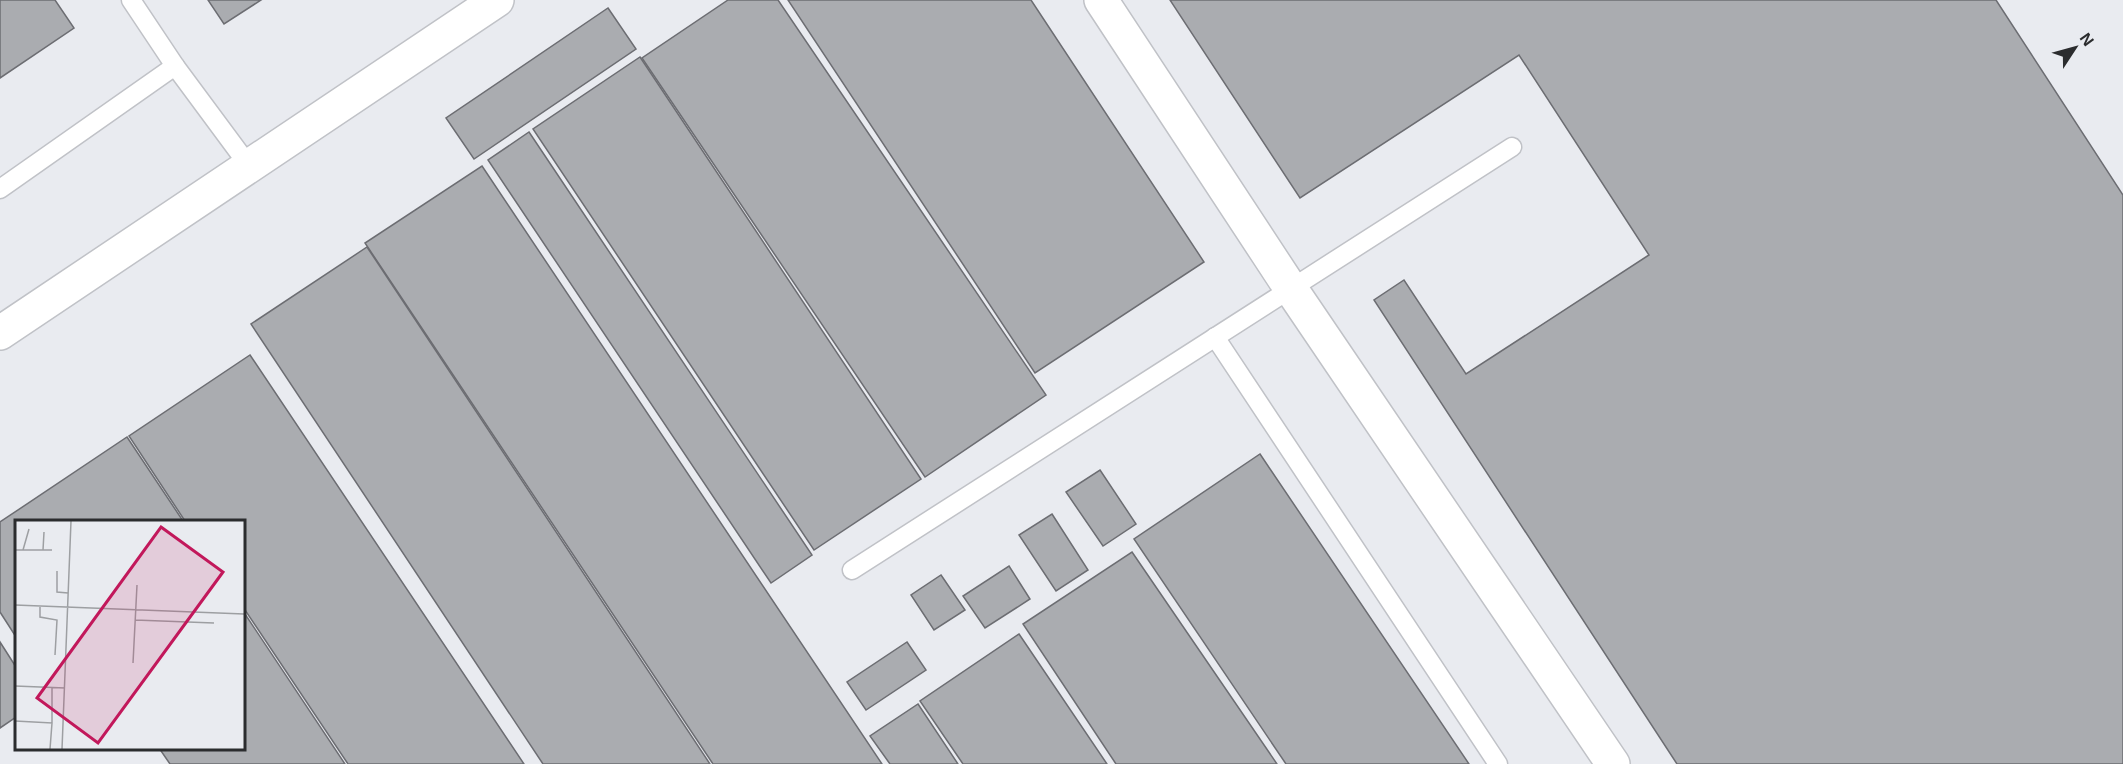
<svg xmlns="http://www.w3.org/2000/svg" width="2123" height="764" font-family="Helvetica,sans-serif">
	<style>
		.building { fill: #aaacb0; stroke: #6c6d72; stroke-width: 1.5 }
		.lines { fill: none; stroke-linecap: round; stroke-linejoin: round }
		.service-casing { stroke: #c0c2c7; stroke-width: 21 }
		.minor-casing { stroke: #c0c2c7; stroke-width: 36 }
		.service { stroke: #fff; stroke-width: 18 }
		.minor { stroke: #fff; stroke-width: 33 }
		.inset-road { fill: none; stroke: #9d9fa2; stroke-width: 1.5 }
		.view { fill: #c2185b; fill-opacity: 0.15; stroke: #c2185b; stroke-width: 3 }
		.inset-edge { fill: none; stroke: #2b2c2e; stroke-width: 3 }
	</style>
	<rect width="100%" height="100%" fill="#e9ebf0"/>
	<g class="building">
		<polygon points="0,0 55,0 74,28 0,78"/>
		<polygon points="208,0 261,0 224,24"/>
		<polygon points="728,0 778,0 1046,395 925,477 642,58"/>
		<polygon points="788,0 1031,0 1204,262 1035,373"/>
		<polygon points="1170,0 1996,0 2123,195 2123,764 1677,764 1374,300 1404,280 1466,374 1649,255 1519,55 1300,198"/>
		<polygon points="608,8 636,49 474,159 446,118"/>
		<polygon points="640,57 921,479 814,550 533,129"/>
		<polygon points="529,132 812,555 771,583 488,160"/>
		<polygon points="482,166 882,764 713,764 365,243"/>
		<polygon points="367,247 710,764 543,764 251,324"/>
		<polygon points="250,355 524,764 348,764 243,607 243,521 185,521 129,436"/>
		<polygon points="127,437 183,521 16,521 16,637 0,612 0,522"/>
		<polygon points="1260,454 1469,764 1286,764 1134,539"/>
		<polygon points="1100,470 1136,524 1103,546 1066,492"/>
		<polygon points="1052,514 1088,570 1056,591 1019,535"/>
		<polygon points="1132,552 1277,764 1116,764 1023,624"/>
		<polygon points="1009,566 1030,599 985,628 963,596"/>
		<polygon points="941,575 965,610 934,630 911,595"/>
		<polygon points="243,611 345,764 170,764 159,748 243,748"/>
		<polygon points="1019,634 1107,764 963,764 920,701"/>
		<polygon points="0,642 16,667 16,717 0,728"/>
		<polygon points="907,642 926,670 866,710 847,682"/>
		<polygon points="918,704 958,764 890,764 870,736"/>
	</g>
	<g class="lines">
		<defs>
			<g id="service">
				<polyline points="131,0 175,66 249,166"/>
				<polyline points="0,189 175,66"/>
				<polyline points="1215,337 1498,764"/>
				<polyline points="852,570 1512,147"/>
			</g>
			<g id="minor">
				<polyline points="1101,0 1291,289 1613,764"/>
				<polyline points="0,333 497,0"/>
			</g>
		</defs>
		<use href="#service" class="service-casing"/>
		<use href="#minor" class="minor-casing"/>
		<use href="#service" class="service"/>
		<use href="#minor" class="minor"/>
	</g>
	<g transform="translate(15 520)">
		<rect width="230" height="230" fill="#e9ebf0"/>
		<path class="inset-road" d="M0,30h37M8,30l6,-21M28,30l1,-18M42,51v21l11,1M0,85l229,9M25,87v10l17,3 -2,35M120,100l79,3M118,143l4,-78M0,166l50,2M0,201l37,2v-35M35,229l2,-26M47,229l9,-228"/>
		<path class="view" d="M146,7l62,45 -125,171 -61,-45z"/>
		<rect width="230" height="230" class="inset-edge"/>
	</g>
	<g transform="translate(2075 48) rotate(54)" stroke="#e9ebf0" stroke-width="4.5" paint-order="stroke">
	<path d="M0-4.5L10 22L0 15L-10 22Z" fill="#2b2c2e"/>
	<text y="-9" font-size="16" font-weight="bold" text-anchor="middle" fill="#2b2c2e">N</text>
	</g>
</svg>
